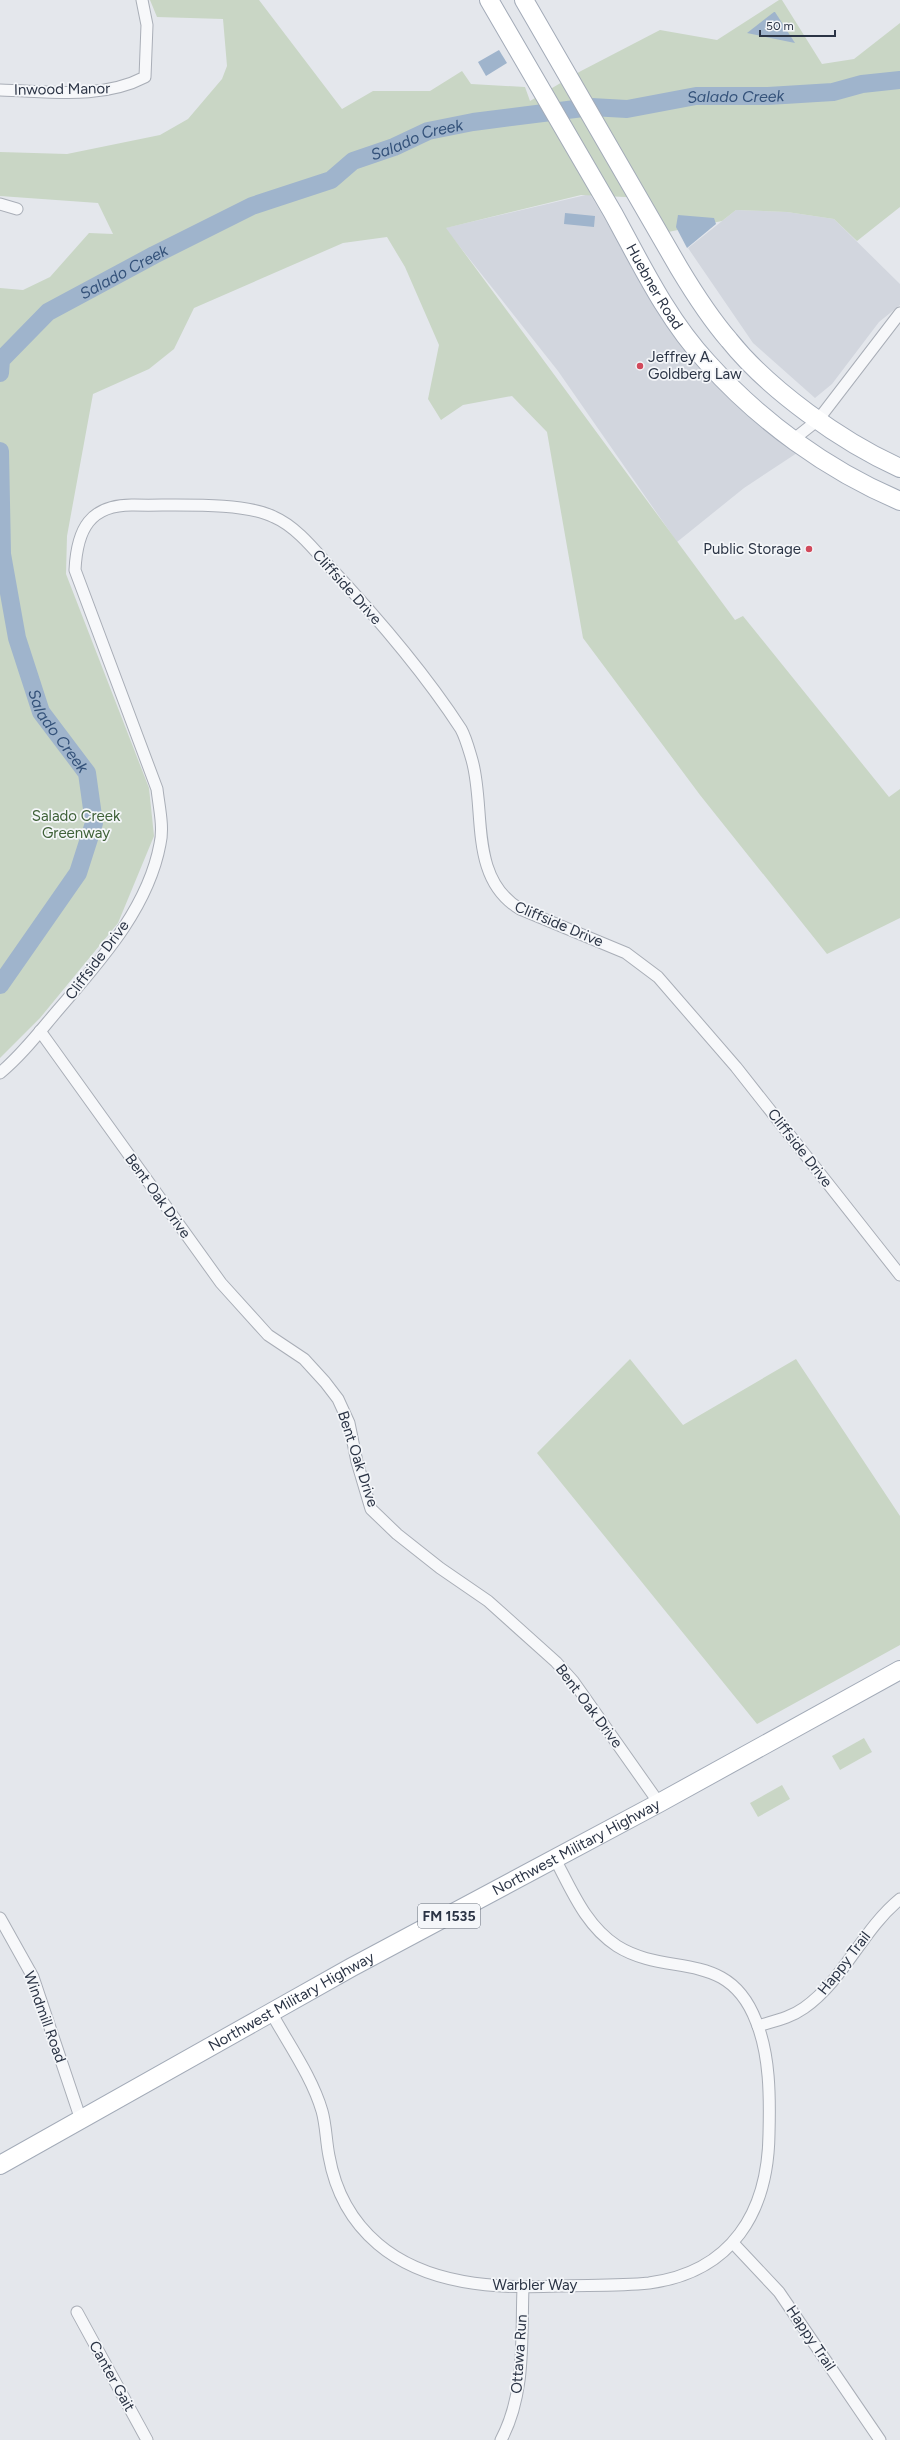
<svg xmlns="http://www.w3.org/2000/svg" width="900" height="2440" font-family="Figtree,sans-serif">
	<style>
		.built { fill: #d2d6de }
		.green { fill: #c9d6c5 }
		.water { fill: #9fb4cc }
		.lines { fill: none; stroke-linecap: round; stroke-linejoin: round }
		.river { stroke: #9fb4cc; stroke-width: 18 }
		.street-casing { stroke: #a9aeb7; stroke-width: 13 }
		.primary-casing { stroke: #a3abb8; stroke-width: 20 }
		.street { stroke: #f7f8fa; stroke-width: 11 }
		.primary { stroke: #fff; stroke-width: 18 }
		.poi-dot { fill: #d1495b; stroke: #f4f6f9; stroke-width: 1.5 }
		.labels { text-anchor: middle; stroke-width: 3.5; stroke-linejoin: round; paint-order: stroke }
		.shield { fill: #f4f6f9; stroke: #676e7b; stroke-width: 1 }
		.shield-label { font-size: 14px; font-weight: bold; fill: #2b3445 }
		.street-label { font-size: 15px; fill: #2b3445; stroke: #f4f6f9 }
		.poi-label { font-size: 15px; fill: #2b3445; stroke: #f4f6f9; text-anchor: start }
		.park-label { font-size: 15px; fill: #3f6138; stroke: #f4f6f9 }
		.water-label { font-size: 16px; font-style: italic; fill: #34527a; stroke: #f4f6f9 }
	</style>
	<rect width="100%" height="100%" fill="#e4e7ec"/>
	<g class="built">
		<polygon points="590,194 656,306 797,453 744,488 677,542 558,371 445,228"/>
		<polygon points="736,210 787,212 834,219 900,284 900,305 879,322 832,384 815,398 753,343 688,248"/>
	</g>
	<g class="green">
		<polygon points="150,0 259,0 342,109 373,91 430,91 462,71 471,84 525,87 530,101 581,71 660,30 717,40 779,0 782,0 822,64 854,59 900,23 900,207 857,241 834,219 787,212 736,210 722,221 668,232 647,198 581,195 446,228 735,620 743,616 889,797 900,789 900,918 827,954 700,795 583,638 547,432 512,396 463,405 441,420 428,399 439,345 405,267 387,237 343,243 194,308 174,349 149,369 93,394 67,536 66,574 149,788 154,836 118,923 40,1018 0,1058 0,288 23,290 50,277 89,233 113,234 98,203 0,196 0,152 67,154 160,135 188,119 222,79 227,66 223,19 157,17"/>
		<polygon points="630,1359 683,1425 796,1359 900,1516 900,1645 757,1724 537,1453"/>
		<polygon points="864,1738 872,1752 840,1770 832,1756"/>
		<polygon points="782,1785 790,1799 758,1817 750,1803"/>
	</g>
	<g class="water">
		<polygon points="774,12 775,12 795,43 747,33"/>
		<polygon points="499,50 507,63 486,76 478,62"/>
		<polygon points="565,213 595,216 594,227 564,224"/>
		<polygon points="678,215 714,218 716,224 687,248 676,227"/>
	</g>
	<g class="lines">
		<g class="river">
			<path id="s1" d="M0,373l1,-13 47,-48 106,-57 98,-49 79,-26 22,-19 41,-14 34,-16 45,-9 118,-15 36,2 69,-13h72l65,-4 29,-8 38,-4"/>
			<path id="s2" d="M0,451l2,103 15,84 24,74 46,61 7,50 -16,50 -78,112"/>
		</g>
		<defs>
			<g id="street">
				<path d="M0,90c48,1 101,10 145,-13l2,-52 -5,-25"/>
				<polyline points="0,204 17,209"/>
				<polyline points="794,439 818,420 900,313"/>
				<polyline points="40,1031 221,1283 268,1335 304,1359 325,1382 338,1399 349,1423 357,1462 371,1509 397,1534 440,1568 488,1601 556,1662 573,1681 659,1803"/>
				<path d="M0,1073c22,-18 40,-42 58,-63 41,-48 90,-101 102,-166 4,-17 -1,-37 -3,-55l-82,-219c2,-41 15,-66 59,-65 37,1 109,-4 140,12 21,9 39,31 54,48 46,49 96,107 133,164 5,9 8,21 11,31 14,49 -4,118 48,149l106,44 32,24 78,90 164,208"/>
				<polyline points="0,1918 33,1977 81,2120"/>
				<path d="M272,2014c17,31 40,63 50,97 4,14 4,30 7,45 6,34 22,65 49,88 48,41 119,45 180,42 30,-1 61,0 91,-3 83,-11 119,-71 120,-149 1,-37 1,-79 -13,-113 -28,-73 -88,-43 -139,-75 -31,-20 -45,-55 -62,-87"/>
				<path d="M758,2026c16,-5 32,-8 46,-18 40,-28 58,-78 96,-109"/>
				<polyline points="733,2243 779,2292 880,2440"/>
				<polyline points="77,2312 147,2440"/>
				<path d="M501,2440c25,-47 20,-101 22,-152"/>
			</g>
			<g id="primary">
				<path id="s3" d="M489,0c42,71 83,142 124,213 28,51 54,106 94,149 53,59 120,108 193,139"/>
				<path d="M524,0l155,268c15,25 31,50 50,72 40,50 113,102 171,128"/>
				<path id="s4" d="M0,2165l352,-198 307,-164 241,-133"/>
			</g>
		</defs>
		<use href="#street" class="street-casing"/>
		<use href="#primary" class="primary-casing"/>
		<use href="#street" class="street"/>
		<use href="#primary" class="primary"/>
	</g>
	<g class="poi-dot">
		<circle cx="640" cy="366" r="4"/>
		<circle cx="809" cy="549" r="4"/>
	</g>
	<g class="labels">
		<rect class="shield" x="418" y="1904" width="62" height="24" rx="3"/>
		<g class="shield-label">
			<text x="449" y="1921">FM 1535</text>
		</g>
		<g class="street-label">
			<text transform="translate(62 89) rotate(-1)" y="5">Inwood Manor</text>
			<text dy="5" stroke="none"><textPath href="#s3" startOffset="331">Huebner Road</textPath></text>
			<text transform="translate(347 587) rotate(48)" y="5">Cliffside Drive</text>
			<text transform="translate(559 924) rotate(23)" y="5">Cliffside Drive</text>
			<text transform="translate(97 960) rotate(-53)" y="5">Cliffside Drive</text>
			<text transform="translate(800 1148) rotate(52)" y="5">Cliffside Drive</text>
			<text transform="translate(158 1196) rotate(54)" y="5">Bent Oak Drive</text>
			<text transform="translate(358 1459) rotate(72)" y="5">Bent Oak Drive</text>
			<text transform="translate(589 1706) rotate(53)" y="5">Bent Oak Drive</text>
			<text dy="5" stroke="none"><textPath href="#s4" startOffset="658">Northwest Military Highway</textPath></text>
			<text transform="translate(844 1963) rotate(-52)" y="5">Happy Trail</text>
			<text dy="5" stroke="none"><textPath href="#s4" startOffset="334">Northwest Military Highway</textPath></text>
			<text transform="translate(45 2017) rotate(70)" y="5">Windmill Road</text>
			<text x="535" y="2290">Warbler Way</text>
			<text transform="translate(811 2338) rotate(56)" y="5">Happy Trail</text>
			<text transform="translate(519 2354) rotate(-86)" y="5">Ottawa Run</text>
			<text transform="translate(112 2376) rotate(61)" y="5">Canter Gait</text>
		</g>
		<g class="poi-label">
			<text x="648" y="362">Jeffrey A.<tspan x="648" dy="17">Goldberg Law</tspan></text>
			<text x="801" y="554" text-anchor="end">Public Storage</text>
		</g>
		<g class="park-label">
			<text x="76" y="821">Salado Creek<tspan x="76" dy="17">Greenway</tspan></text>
		</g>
		<g class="water-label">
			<text dy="6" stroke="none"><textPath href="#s1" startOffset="814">Salado Creek</textPath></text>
			<text dy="6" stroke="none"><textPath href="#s1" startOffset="490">Salado Creek</textPath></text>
			<text dy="6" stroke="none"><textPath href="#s1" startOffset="166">Salado Creek</textPath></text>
			<text dy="6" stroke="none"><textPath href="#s2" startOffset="291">Salado Creek</textPath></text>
		</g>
	</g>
	<path d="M760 30v6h75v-6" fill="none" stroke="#2b3445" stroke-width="2"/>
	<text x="766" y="30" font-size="12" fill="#2b3445" stroke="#f4f6f9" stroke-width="3" paint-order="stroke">50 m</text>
</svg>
